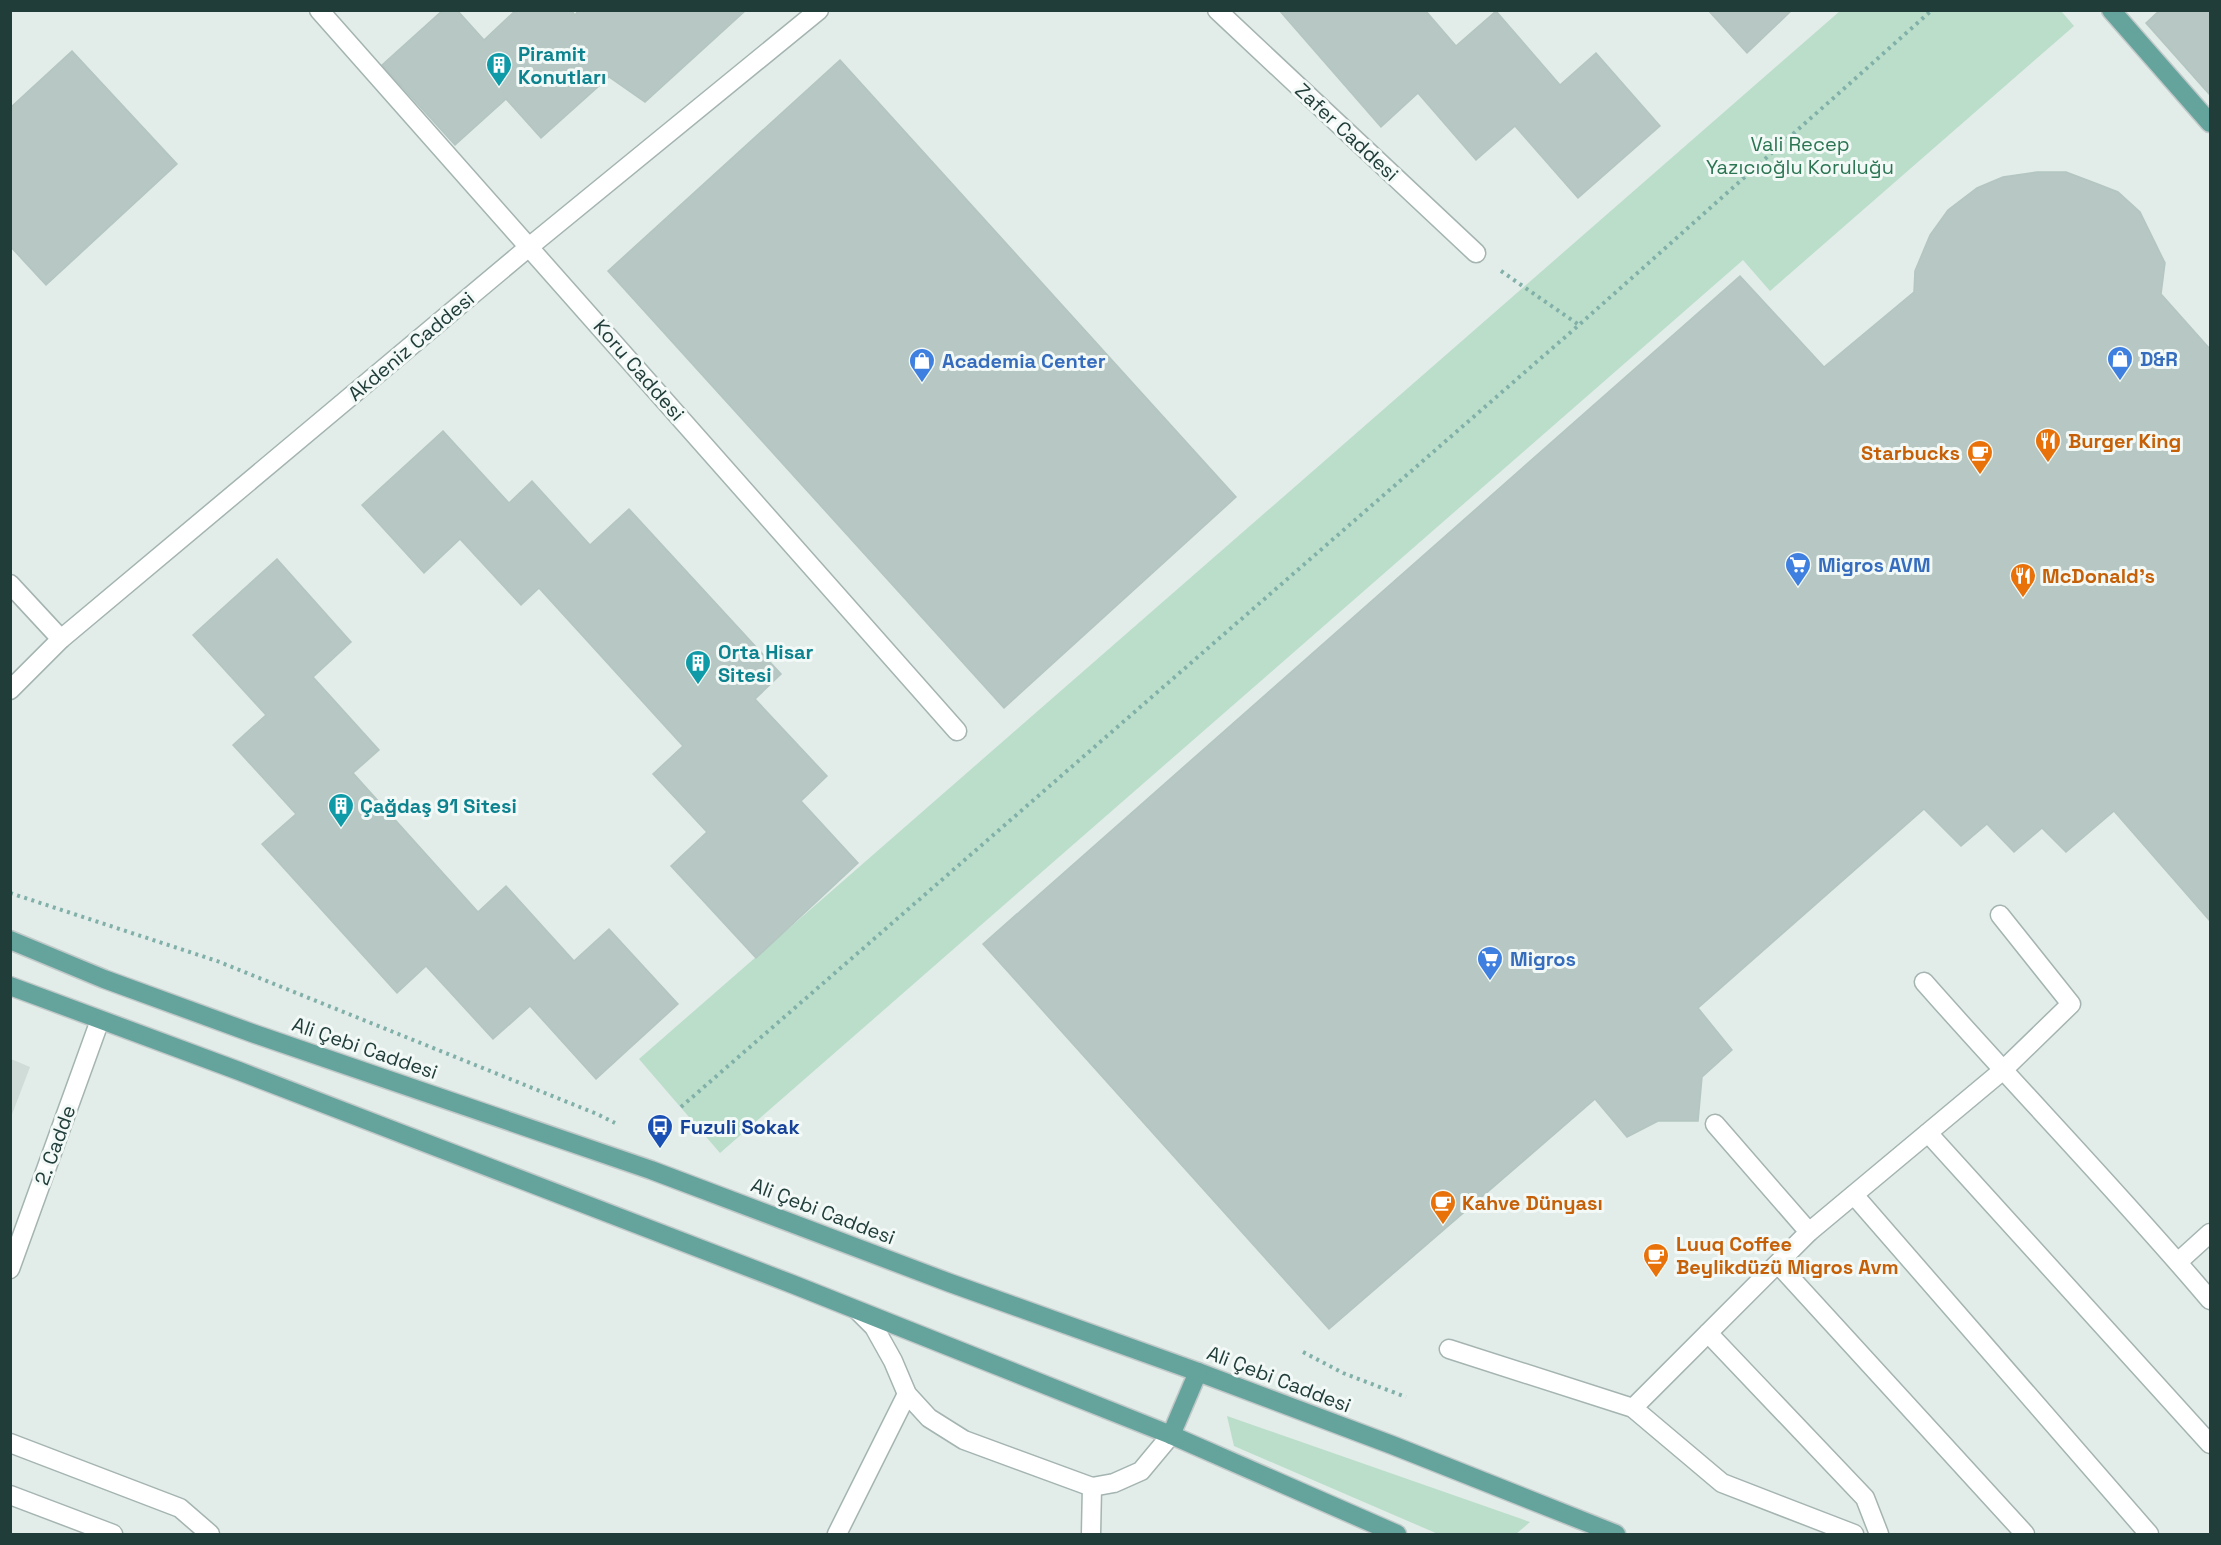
<svg xmlns="http://www.w3.org/2000/svg" width="2221" height="1545" font-family="'Space Grotesk',sans-serif">
	<style>
		.built { fill: #d0dcd8 }
		.green { fill: #badec9 }
		.building { fill: #b7c7c3; stroke: #b4c6c1; stroke-width: 1.5 }
		.lines { fill: none; stroke-linecap: round; stroke-linejoin: round }
		.minor-casing { stroke: #a4b4b1; stroke-width: 21 }
		.major-casing { stroke: #c1c9c8; stroke-width: 21 }
		.path { stroke: #81b0a9; stroke-width: 4; stroke-dasharray: 3 4.5; stroke-linecap: butt }
		.minor { stroke: #fff; stroke-width: 18 }
		.major { stroke: #65a39d; stroke-width: 18 }
		.labels { text-anchor: middle; stroke-width: 6; stroke-linejoin: round; paint-order: stroke }
		.culture-label { font-size: 20px; font-weight: bold; fill: #0d838f; stroke: #f2f9f6; text-anchor: start }
		.street-label { font-size: 20px; fill: #213d3a; stroke: #f2f9f6 }
		.park-label { font-size: 20px; fill: #2b7553; stroke: #f2f9f6 }
		.shop-label { font-size: 20px; font-weight: bold; fill: #366cbe; stroke: #f2f9f6; text-anchor: start }
		.food-label { font-size: 20px; font-weight: bold; fill: #c56008; stroke: #f2f9f6; text-anchor: start }
		.transit-label { font-size: 20px; font-weight: bold; fill: #164399; stroke: #f2f9f6; text-anchor: start }
	</style>
	<rect width="100%" height="100%" fill="#e2ece9"/>
	<polygon class="built" points="11,1059 30,1067 11,1117"/>
	<g class="green">
		<polygon points="1840,11 2061,11 2074,26 1770,291 1743,260 720,1153 639,1059"/>
		<polygon points="1227,1416 1530,1522 1516,1534 1438,1534 1234,1446"/>
	</g>
	<g class="building">
		<polygon points="443,10 457,10 484,40 516,10 571,10 575,15 579,10 746,10 645,102 609,77 541,138 506,99 455,145 382,65"/>
		<polygon points="1279,10 1425,10 1456,46 1496,11 1560,85 1596,53 1660,126 1578,198 1515,126 1476,160 1418,93 1381,127"/>
		<polygon points="1708,10 1792,10 1747,53"/>
		<polygon points="2160,10 2210,10 2210,95 2146,23"/>
		<polygon points="72,51 177,164 46,285 10,246 10,108"/>
		<polygon points="840,60 1236,497 1004,708 608,271"/>
		<polygon points="2037,172 2066,172 2095,183 2118,192 2140,212 2165,263 2161,294 2210,349 2210,921 2114,811 2066,852 2042,828 2014,852 1987,824 1961,846 1924,809 1698,1008 1732,1050 1702,1077 1698,1121 1658,1121 1627,1137 1595,1099 1329,1329 983,944 1740,276 1824,367 1914,292 1915,271 1930,235 1948,210 1977,188 2003,177"/>
		<polygon points="443,431 509,503 532,481 590,545 629,509 781,674 755,699 827,776 801,801 858,863 756,958 671,866 707,832 653,774 683,746 539,588 521,605 460,539 424,573 362,505"/>
		<polygon points="277,559 351,642 313,677 379,750 353,773 478,912 506,886 574,961 609,929 678,1004 596,1079 530,1006 493,1039 426,966 397,993 262,844 296,814 233,745 266,715 193,635"/>
	</g>
	<g class="lines">
		<defs>
			<g id="minor">
				<polyline points="319,10 957,731"/>
				<polyline points="1217,10 1476,253"/>
				<polyline points="10,584 61,639"/>
				<polyline points="10,690 61,639 529,247 819,10"/>
				<path d="M1924,982c94,107 194,209 286,318"/>
				<polyline points="1715,1124 1809,1232"/>
				<polyline points="1928,1133 2210,1444"/>
				<polyline points="1854,1195 2149,1534"/>
				<polyline points="2178,1262 2210,1233"/>
				<polyline points="1778,1264 2025,1534"/>
				<polyline points="10,1269 100,1020"/>
				<polyline points="858,1311 874,1327 893,1361 907,1394 929,1418 964,1440 1092,1487 1114,1483 1141,1471 1171,1435"/>
				<polyline points="1708,1333 1865,1498 1879,1534"/>
				<polyline points="1449,1349 1633,1408 1722,1483 1854,1534"/>
				<polyline points="1633,1408 1809,1232 2002,1071 2071,1004 2000,915"/>
				<polyline points="10,1443 180,1508 210,1534"/>
				<polyline points="10,1495 113,1534"/>
				<polyline points="837,1534 907,1394"/>
				<polyline points="1091,1534 1092,1487"/>
			</g>
			<g id="major">
				<polyline points="2111,10 2210,123"/>
				<polyline points="10,940 104,979 252,1033 651,1170 950,1283 1198,1372 1392,1445 1616,1534"/>
				<polyline points="10,986 239,1071 792,1284 1171,1435 1397,1534"/>
				<polyline points="1171,1435 1198,1372"/>
			</g>
		</defs>
		<use href="#minor" class="minor-casing"/>
		<use href="#major" class="major-casing"/>
		<g class="path">
			<polyline points="1501,271 1579,325"/>
			<polyline points="10,893 217,961 597,1114 615,1123"/>
			<polyline points="681,1107 1579,325 1932,10"/>
			<polyline points="1303,1352 1343,1373 1406,1397"/>
		</g>
		<use href="#minor" class="minor"/>
		<use href="#major" class="major"/>
	</g>
	<defs>
		<symbol id="building-pin" viewBox="-11 -11 22 30"><path d="M0 17L-7.5 6A9.5 9.5 0 1 1 7.5 6Z" fill="#0f9aa8" stroke="#f2f9f6"/><path d="M-4-6H4V6H1V3H-1V6H-4ZM-2.5-4.3h1.7v1.8h-1.7ZM.8-4.3h1.7v1.8H.8ZM-2.5-1h1.7V.8h-1.7ZM.8-1h1.7V.8H.8Z" fill="#fff"/></symbol>
		<symbol id="shop-pin" viewBox="-11 -11 22 30"><path d="M0 17L-7.5 6A9.5 9.5 0 1 1 7.5 6Z" fill="#3f7fe0" stroke="#f2f9f6"/><path d="M-5-2.5h2.3a2.7 3.5 0 0 1 5.4 0H5L5.5 6h-11ZM-1.5-2.5h3a1.5 2.3 0 0 0-3 0Z" fill="#fff"/></symbol>
		<symbol id="restaurant-pin" viewBox="-11 -11 22 30"><path d="M0 17L-7.5 6A9.5 9.5 0 1 1 7.5 6Z" fill="#e8710a" stroke="#f2f9f6"/><path d="M-5-6h1v4h1v-4h1v4h1v-4h1v5L-1.5 .5V6h-2V.5L-5-1ZM5-6V6H3V1.5H1.5Q1.5-4 5-6Z" fill="#fff"/></symbol>
		<symbol id="cafe-pin" viewBox="-11 -11 22 30"><path d="M0 17L-7.5 6A9.5 9.5 0 1 1 7.5 6Z" fill="#e8710a" stroke="#f2f9f6"/><path d="M-5.5-4.5H6V0H3Q3 3.5 0 3.5H-2.5Q-5.5 3.5-5.5 0ZM3-3.2v2h1.7v-2ZM-6 4.5H4V6H-6Z" fill="#fff"/></symbol>
		<symbol id="supermarket-pin" viewBox="-11 -11 22 30"><path d="M0 17L-7.5 6A9.5 9.5 0 1 1 7.5 6Z" fill="#3f7fe0" stroke="#f2f9f6"/><path d="M-6-5.5h2.5l.6 2H6L4.5 2H-2.5L-4.4-4H-6ZM-1.5 3.2a1.3 1.3 0 1 0 .1 0ZM3 3.2a1.3 1.3 0 1 0 .1 0Z" fill="#fff"/></symbol>
		<symbol id="bus-pin" viewBox="-11 -11 22 30"><path d="M0 17L-7.5 6A9.5 9.5 0 1 1 7.5 6Z" fill="#1a4fb4" stroke="#f2f9f6"/><path d="M-5-6H5V4H4V6H2V4H-2V6H-4V4H-5ZM-3.5-4V0h7V-4ZM-3.5 1.2v1.5H-2V1.2ZM2 1.2v1.5H3.5V1.2Z" fill="#fff"/></symbol>
	</defs>
	<g fill-rule="evenodd">
		<use href="#building-pin" x="484" y="50" width="30" height="40"/>
		<use href="#shop-pin" x="2105" y="344" width="30" height="40"/>
		<use href="#shop-pin" x="907" y="346" width="30" height="40"/>
		<use href="#restaurant-pin" x="2033" y="426" width="30" height="40"/>
		<use href="#cafe-pin" x="1965" y="438" width="30" height="40"/>
		<use href="#supermarket-pin" x="1783" y="550" width="30" height="40"/>
		<use href="#restaurant-pin" x="2008" y="561" width="30" height="40"/>
		<use href="#building-pin" x="683" y="648" width="30" height="40"/>
		<use href="#building-pin" x="326" y="791" width="30" height="40"/>
		<use href="#supermarket-pin" x="1475" y="944" width="30" height="40"/>
		<use href="#bus-pin" x="645" y="1112" width="30" height="40"/>
		<use href="#cafe-pin" x="1428" y="1188" width="30" height="40"/>
		<use href="#cafe-pin" x="1641" y="1241" width="30" height="40"/>
	</g>
	<g class="labels">
		<g class="culture-label">
			<text x="518" y="61">Piramit<tspan x="518" dy="23">Konutları</tspan></text>
			<text x="718" y="659">Orta Hisar<tspan x="718" dy="23">Sitesi</tspan></text>
			<text x="360" y="813">Çağdaş 91 Sitesi</text>
		</g>
		<g class="street-label">
			<text transform="translate(1347 132) rotate(43)" y="7">Zafer Caddesi</text>
			<text transform="translate(411 346) rotate(-40)" y="7">Akdeniz Caddesi</text>
			<text transform="translate(639 370) rotate(49)" y="7">Koru Caddesi</text>
			<text transform="translate(365 1048) rotate(19)" y="7">Ali Çebi Caddesi</text>
			<text transform="translate(55 1145) rotate(-70)" y="7">2. Cadde</text>
			<text transform="translate(823 1211) rotate(21)" y="7">Ali Çebi Caddesi</text>
			<text transform="translate(1279 1379) rotate(21)" y="7">Ali Çebi Caddesi</text>
		</g>
		<g class="park-label">
			<text x="1800" y="151">Vali Recep<tspan x="1800" dy="23">Yazıcıoğlu Koruluğu</tspan></text>
		</g>
		<g class="shop-label">
			<text x="2140" y="366">D&amp;R</text>
			<text x="942" y="368">Academia Center</text>
			<text x="1818" y="572">Migros AVM</text>
			<text x="1510" y="966">Migros</text>
		</g>
		<g class="food-label">
			<text x="2068" y="448">Burger King</text>
			<text x="1960" y="460" text-anchor="end">Starbucks</text>
			<text x="2042" y="583">McDonald's</text>
			<text x="1462" y="1210">Kahve Dünyası</text>
			<text x="1676" y="1251">Luuq Coffee<tspan x="1676" dy="23">Beylikdüzü Migros Avm</tspan></text>
		</g>
		<g class="transit-label">
			<text x="680" y="1134">Fuzuli Sokak</text>
		</g>
	</g>
	<rect width="2221" height="1545" fill="none" stroke="#213d3a" stroke-width="24"/>
</svg>
